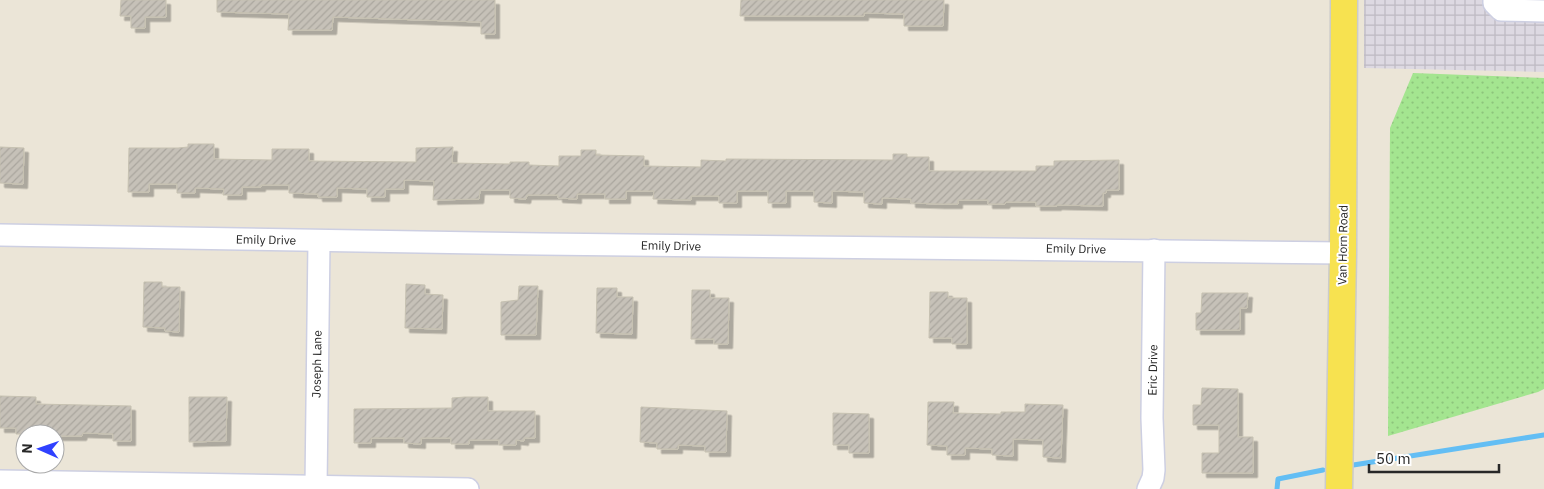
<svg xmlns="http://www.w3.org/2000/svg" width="1544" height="489" font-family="'IBM Plex Sans',sans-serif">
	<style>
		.industrial { fill: url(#industrial-grid) }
		.grass { fill: url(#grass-dots) }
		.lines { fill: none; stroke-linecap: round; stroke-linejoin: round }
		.stream { stroke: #63bef4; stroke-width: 5 }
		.building { fill: url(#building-hatch); stroke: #c6c1b1; filter: url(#shadow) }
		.minor-casing { stroke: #cdcfe2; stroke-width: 24 }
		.major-casing { stroke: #cbcbcb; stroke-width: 29 }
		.minor { stroke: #fff; stroke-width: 21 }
		.major { stroke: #f7e250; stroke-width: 26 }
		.labels { text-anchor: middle; stroke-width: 4; stroke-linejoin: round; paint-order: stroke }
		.street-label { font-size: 12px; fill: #272727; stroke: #fff }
	</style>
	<defs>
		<pattern id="industrial-grid" width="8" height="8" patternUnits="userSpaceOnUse" patternTransform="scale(1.25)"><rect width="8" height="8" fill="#ddd9e2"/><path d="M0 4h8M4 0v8" fill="none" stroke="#bebac2"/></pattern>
		<pattern id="grass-dots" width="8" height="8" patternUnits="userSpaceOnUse" patternTransform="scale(1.25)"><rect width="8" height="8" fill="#a4e590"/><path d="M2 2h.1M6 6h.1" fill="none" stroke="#8dc47c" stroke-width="1.8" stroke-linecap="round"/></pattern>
		<pattern id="building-hatch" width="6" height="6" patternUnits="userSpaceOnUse" patternTransform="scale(1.25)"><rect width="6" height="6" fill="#c6c1b8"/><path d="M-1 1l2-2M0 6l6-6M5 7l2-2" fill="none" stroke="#aaa69e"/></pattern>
		<filter id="shadow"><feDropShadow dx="4.5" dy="4.5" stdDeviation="0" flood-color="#0004"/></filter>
	</defs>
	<rect width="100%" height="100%" fill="#ebe5d7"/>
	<polygon class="industrial" points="1364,0 1544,0 1544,72 1364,68"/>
	<polygon class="grass" points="1413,73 1544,78 1544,389 1538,392 1388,436 1390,128"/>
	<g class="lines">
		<g class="stream">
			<polyline points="1347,466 1544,435"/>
			<polyline points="1277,489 1278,479 1323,470"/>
		</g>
	</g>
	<g class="building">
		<polygon points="121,0 166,0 166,17 145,17 145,28 131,28 131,16 120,16"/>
		<polygon points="217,0 495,0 495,34 481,34 481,22 333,17 332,30 288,30 289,14 217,12"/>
		<polygon points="741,0 944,0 943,26 904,26 904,14 864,13 864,16 740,16"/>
		<polygon points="188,144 214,144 214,159 272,160 272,149 309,149 309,161 416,162 416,148 453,147 452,163 510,164 510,162 529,162 529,165 559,166 559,156 581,156 581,150 596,150 596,155 644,156 644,166 701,167 701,160 726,161 726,159 893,160 893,154 907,154 907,157 929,157 929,171 1036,171 1036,166 1054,166 1054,161 1119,160 1119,190 1106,190 1106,193 1103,193 1103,206 1057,205 1057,206 1036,206 1036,202 1006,202 1005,204 988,204 988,200 958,200 958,204 940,204 911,203 911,199 882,198 882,204 864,203 864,192 832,191 832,203 814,202 814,191 786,191 786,203 768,203 768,191 737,191 737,203 719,203 719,196 691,196 691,200 653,199 654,191 626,191 626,199 605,199 605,194 577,194 577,199 558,198 558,195 527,195 526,199 510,198 510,190 480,190 479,199 433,200 434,181 404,180 404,189 385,189 385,197 367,197 367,189 337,188 337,197 318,197 318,194 289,193 289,185 261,185 261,187 242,187 242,195 223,195 224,189 195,188 195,193 177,193 177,184 149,184 149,192 128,192 129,148 178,148 188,147"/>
		<polygon points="0,147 24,148 23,184 0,183"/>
		<polygon points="144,282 162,282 162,287 180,287 179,332 165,331 165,328 143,327"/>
		<polygon points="406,284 425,285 425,294 443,295 442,329 405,328"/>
		<polygon points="519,286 538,286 536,335 501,335 501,302 518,300"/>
		<polygon points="597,288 617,288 617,297 633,297 632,334 596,333"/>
		<polygon points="692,290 710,290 710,298 729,298 728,344 714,344 714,339 691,339"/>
		<polygon points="930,292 948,292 948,298 967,298 967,344 952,344 952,338 929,338"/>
		<polygon points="1202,293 1248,293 1247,308 1240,308 1240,330 1196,330 1196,313 1201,313"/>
		<polygon points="1202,388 1238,389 1238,437 1253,437 1253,473 1202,473 1202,453 1219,453 1219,425 1193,425 1193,405 1201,405"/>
		<polygon points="0,396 36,397 36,404 131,406 131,441 113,441 113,434 83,433 82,436 55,436 55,434 16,434 16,428 0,428"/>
		<polygon points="189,397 227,397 226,441 189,442"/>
		<polygon points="465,397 488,397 488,411 535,411 535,438 524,438 524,441 516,440 516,445 499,445 499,440 469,440 469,444 451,444 451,438 421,438 421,444 404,443 404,438 371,438 371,443 354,443 354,409 452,408 452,398"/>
		<polygon points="928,402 954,402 953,413 1001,414 1001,412 1025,412 1025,404 1063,405 1061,458 1043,457 1043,440 1013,439 1013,456 992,455 992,449 965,448 965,455 947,455 947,446 927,445"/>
		<polygon points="641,407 727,411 726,452 705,452 705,446 678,445 678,449 657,449 657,443 640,442"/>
		<polygon points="833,413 869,414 869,453 849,453 849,445 833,445"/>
	</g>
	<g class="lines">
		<defs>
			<g id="minor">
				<polyline points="1494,0 1494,3 1501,10 1544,11"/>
				<polyline points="0,235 541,244 1343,253"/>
				<polyline points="0,481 468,489"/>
				<polyline points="316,487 319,241"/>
				<polyline points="1148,489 1153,478 1154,470 1152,418 1154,250"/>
			</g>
			<polyline id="major" points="1339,489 1343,253 1344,0"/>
		</defs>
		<use href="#minor" class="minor-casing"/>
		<use href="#major" class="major-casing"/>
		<use href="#minor" class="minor"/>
		<use href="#major" class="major"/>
	</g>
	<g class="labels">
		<g class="street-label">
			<text transform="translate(266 240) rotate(1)" y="4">Emily Drive</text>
			<text transform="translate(1343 245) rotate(-89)" y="4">Van Horn Road</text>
			<text transform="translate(671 246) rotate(1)" y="4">Emily Drive</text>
			<text transform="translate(1076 249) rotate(1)" y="4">Emily Drive</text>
			<text transform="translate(317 364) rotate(-89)" y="4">Joseph Lane</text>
			<text transform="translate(1153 370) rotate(-89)" y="4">Eric Drive</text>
		</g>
	</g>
	<g transform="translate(40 449) rotate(272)"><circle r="24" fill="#ffffff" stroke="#a9a9a9"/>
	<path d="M0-4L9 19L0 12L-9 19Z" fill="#3041ff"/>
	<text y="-8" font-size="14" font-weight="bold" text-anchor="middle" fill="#272727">N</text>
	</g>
	<path d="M1369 464v8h130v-8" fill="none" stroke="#272727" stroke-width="2.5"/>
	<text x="1376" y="464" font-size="15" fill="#272727" stroke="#ffffff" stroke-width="4" paint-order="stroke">50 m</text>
</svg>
